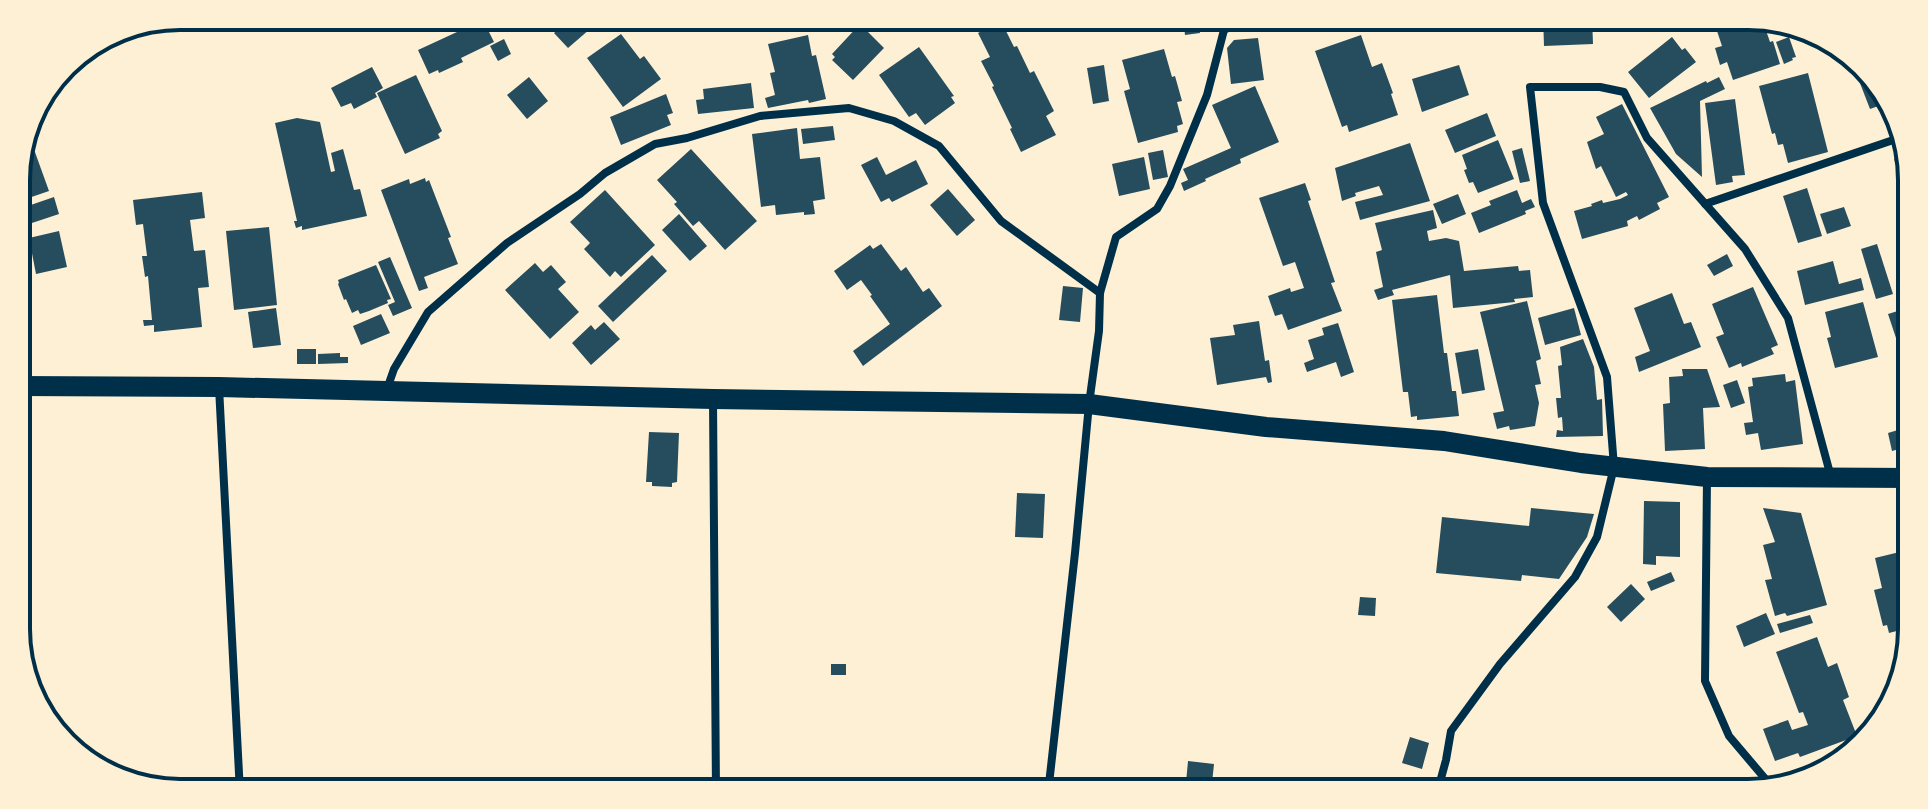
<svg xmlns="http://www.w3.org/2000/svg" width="1928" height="809" font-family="'PT Sans',sans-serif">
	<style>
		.building { fill: #264d5e }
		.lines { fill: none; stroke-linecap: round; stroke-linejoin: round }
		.minor { stroke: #003049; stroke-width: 8 }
		.primary { stroke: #003049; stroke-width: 20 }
		.rim { fill: none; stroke: #003049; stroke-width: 4 }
	</style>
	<rect width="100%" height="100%" fill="#fdf0d5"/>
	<g class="building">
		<polygon points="574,16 579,16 583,20 588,16 595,16 602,24 592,32 590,29 568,48 554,33"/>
		<polygon points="1183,16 1198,16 1200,33 1185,35"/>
		<polygon points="1543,16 1592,16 1593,44 1544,46"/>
		<polygon points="1712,16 1748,16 1762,19 1770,42 1773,41 1780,64 1733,80 1727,62 1720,65 1715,48 1722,46"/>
		<polygon points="483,20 494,42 461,58 463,62 439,73 438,70 429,74 418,50"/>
		<polygon points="1001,21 1014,47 1017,46 1030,73 1034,71 1054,111 1046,116 1056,135 1021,152 1010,129 1012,128 992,87 994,86 981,61 990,57 978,33"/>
		<polygon points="860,24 884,48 853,80 832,60 835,57 832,54"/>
		<polygon points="621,34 640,59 644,56 661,79 623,107 587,58"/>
		<polygon points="808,35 812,56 816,55 826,99 809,103 808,100 768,108 765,98 775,95 770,73 775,72 768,44"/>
		<polygon points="1361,35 1372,67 1382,63 1393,93 1391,94 1398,115 1349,132 1347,125 1342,127 1315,51"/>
		<polygon points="1672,37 1682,50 1685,48 1696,62 1649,98 1628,72"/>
		<polygon points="1789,37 1796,57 1792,58 1793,60 1784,64 1776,42"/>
		<polygon points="1258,38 1264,80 1231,84 1227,48 1234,40"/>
		<polygon points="504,39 511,54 498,61 490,46"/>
		<polygon points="919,47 954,96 951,97 955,103 925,125 916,113 909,117 879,75"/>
		<polygon points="1164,49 1172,77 1175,76 1182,101 1177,102 1183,124 1177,126 1178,132 1138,143 1124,91 1130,89 1122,60"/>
		<polygon points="1851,60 1878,80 1887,103 1870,109"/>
		<polygon points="1104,65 1109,101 1093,104 1087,68"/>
		<polygon points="1459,65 1469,95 1422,112 1412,79"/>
		<polygon points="372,67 383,88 375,93 377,97 354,109 351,103 341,107 331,88"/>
		<polygon points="1808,73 1828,152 1788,163 1783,144 1778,145 1775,133 1772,134 1759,86"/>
		<polygon points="416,75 442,131 438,134 440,138 405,154 377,93"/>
		<polygon points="529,77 548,101 527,119 507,95"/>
		<polygon points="1719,77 1725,89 1700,101 1702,177 1676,154 1650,108 1706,81 1707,83"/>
		<polygon points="751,83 754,108 698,114 696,100 704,99 703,89"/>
		<polygon points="1255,86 1279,142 1240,159 1241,163 1205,179 1206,181 1184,191 1181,183 1188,180 1183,169 1231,148 1212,105"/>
		<polygon points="666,94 673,113 667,115 671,125 621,145 610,117"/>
		<polygon points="1735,99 1745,175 1732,176 1733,182 1716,185 1705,103"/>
		<polygon points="1622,104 1669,197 1657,203 1660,209 1639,220 1637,216 1627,221 1628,226 1582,239 1574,211 1592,206 1591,204 1602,200 1603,203 1620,199 1628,195 1626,192 1616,197 1601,166 1596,169 1587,142 1604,134 1596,117"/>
		<polygon points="1487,113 1496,136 1455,153 1445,130"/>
		<polygon points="297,118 320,122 331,172 335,171 331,153 343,149 354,190 360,189 367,216 302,230 302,226 296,228 294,221 297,221 275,123"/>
		<polygon points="833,126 835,140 803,144 801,129"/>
		<polygon points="797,128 800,159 820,157 825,199 813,201 815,214 804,215 804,212 776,215 775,205 761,207 752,134"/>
		<polygon points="27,130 49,191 17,202 16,169"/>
		<polygon points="1498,140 1514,179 1478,193 1473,182 1469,183 1464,170 1467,169 1462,155"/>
		<polygon points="1410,143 1430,201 1360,220 1355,202 1383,195 1379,186 1355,193 1356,196 1342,201 1335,168"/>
		<polygon points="1522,148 1530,181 1520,183 1512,151"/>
		<polygon points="691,149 757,221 725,250 699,221 693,226 674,204 677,202 657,180"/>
		<polygon points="1163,150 1168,177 1153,180 1148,153"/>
		<polygon points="1909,154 1911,158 1911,226 1908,227 1896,193 1905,190 1894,159"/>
		<polygon points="877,157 886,175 916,160 928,184 892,202 889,198 881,202 861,165"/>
		<polygon points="1144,157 1150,189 1119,196 1112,164"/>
		<polygon points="425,178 426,182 429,180 451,237 448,238 458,264 424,277 428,288 419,291 381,190 409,179 410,184"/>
		<polygon points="1305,183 1311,200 1308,201 1335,282 1331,283 1342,311 1288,330 1282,314 1275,316 1268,296 1290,288 1291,292 1304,288 1295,262 1283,266 1259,198"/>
		<polygon points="1807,188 1822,236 1798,243 1783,196"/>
		<polygon points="948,189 975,220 957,236 930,205"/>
		<polygon points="605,190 655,245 621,277 615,271 610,277 584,249 590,243 570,222"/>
		<polygon points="1517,190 1522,203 1531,199 1535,207 1525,211 1526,214 1479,233 1471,213 1491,205 1489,201"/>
		<polygon points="202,192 205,218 190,220 194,251 205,250 209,287 198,288 202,327 154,332 154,325 144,326 143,320 152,320 148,276 145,277 142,256 147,256 143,224 136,225 133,200"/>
		<polygon points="1458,194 1466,214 1442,224 1433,204"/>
		<polygon points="54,197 59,214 20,227 18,218 25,216 22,208"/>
		<polygon points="1844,207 1851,226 1827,234 1820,214"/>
		<polygon points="1433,210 1437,228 1427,231 1429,241 1446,238 1459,241 1464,271 1518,266 1519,271 1530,270 1533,297 1514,299 1515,302 1453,308 1450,275 1392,290 1394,295 1378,300 1374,290 1383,287 1376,252 1382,250 1375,223"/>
		<polygon points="679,214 707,246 690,261 662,230"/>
		<polygon points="269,227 277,305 234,310 226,231"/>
		<polygon points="59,231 67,267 36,274 29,238"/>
		<polygon points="881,244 901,271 906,267 923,292 929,288 942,306 863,366 853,351 890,324 870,296 872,295 861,280 847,290 834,271 870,245 873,249"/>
		<polygon points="1877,244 1893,294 1876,299 1861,249"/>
		<polygon points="1727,254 1733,266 1714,276 1707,265"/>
		<polygon points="652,255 667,271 613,322 598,306"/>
		<polygon points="390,257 412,308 393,316 388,305 395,302 378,262"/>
		<polygon points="1911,258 1911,290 1906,292 1897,262"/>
		<polygon points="1833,261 1839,284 1861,278 1864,290 1805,305 1797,271"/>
		<polygon points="535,263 543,272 551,265 566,282 558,289 579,312 550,339 505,290"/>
		<polygon points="376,265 391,299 387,300 388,303 369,311 360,314 358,310 352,313 346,299 344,300 338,284 339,283 338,280"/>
		<polygon points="1063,286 1083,288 1080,322 1059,320"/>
		<polygon points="1753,287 1778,345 1771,348 1774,354 1742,367 1741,363 1729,368 1716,337 1724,334 1712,304"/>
		<polygon points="1672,293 1684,324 1691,322 1701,347 1639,372 1635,357 1650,351 1634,308"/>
		<polygon points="1437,295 1444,353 1447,353 1452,391 1456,391 1459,416 1417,420 1417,416 1411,417 1408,392 1403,392 1392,300"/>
		<polygon points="1527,301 1541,359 1536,361 1541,384 1535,385 1539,403 1535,426 1510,430 1509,426 1497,429 1493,413 1504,411 1480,312"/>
		<polygon points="1863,302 1878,357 1835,368 1827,338 1831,337 1825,312"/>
		<polygon points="1911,307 1911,336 1897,341 1888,314"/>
		<polygon points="276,308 281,345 253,348 248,312"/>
		<polygon points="1574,308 1581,335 1545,345 1538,318"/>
		<polygon points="381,314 390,333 361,345 353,326"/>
		<polygon points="1259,321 1265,361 1269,360 1272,382 1268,383 1266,377 1217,385 1210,338 1235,335 1233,325"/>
		<polygon points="604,322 620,339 591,365 572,343 591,325 595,330"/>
		<polygon points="1338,323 1354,372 1341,377 1336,362 1307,372 1304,363 1314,359 1308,340 1324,335 1322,328"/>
		<polygon points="1583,339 1594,367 1597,400 1602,399 1603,436 1556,437 1557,430 1563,431 1562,417 1558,418 1556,398 1561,398 1558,366 1562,365 1560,347"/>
		<rect x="297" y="349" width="19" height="15"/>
		<polygon points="1478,349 1485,390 1462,394 1455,353"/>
		<polygon points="340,353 340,357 348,357 348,363 318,364 318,354"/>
		<polygon points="1682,369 1707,369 1720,407 1703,408 1705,449 1665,451 1663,404 1670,403 1669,377 1683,376"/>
		<polygon points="1785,374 1786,382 1795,380 1803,444 1761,450 1758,433 1746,435 1744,423 1753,422 1748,387 1753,386 1752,378"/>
		<polygon points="1737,380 1745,403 1731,408 1723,385"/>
		<polygon points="1898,430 1903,448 1892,451 1888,433"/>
		<polygon points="649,432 679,433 677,482 672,483 672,487 652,486 652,482 646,482"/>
		<polygon points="1017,493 1045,494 1043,538 1015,537"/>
		<polygon points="1644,501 1680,502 1680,557 1656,556 1656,565 1643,564"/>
		<polygon points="1531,508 1594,514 1587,537 1559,579 1522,575 1521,581 1436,573 1442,517 1529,526"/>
		<polygon points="1763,508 1801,513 1827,605 1787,616 1785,613 1775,616 1765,580 1772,579 1763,545 1775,542"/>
		<polygon points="1912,549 1912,627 1889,633 1887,625 1883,626 1874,590 1882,588 1875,558"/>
		<polygon points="1671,572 1675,581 1651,591 1647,582"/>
		<polygon points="1631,584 1645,599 1621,622 1607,607"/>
		<polygon points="1360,597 1376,598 1375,616 1358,615"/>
		<polygon points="1766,613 1775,634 1744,647 1736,626"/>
		<polygon points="1810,615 1813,623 1780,633 1777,624"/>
		<polygon points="1817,637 1828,667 1837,663 1849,697 1843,700 1857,736 1800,757 1798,753 1775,761 1763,729 1788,720 1792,730 1808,725 1803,712 1799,713 1776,652"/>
		<rect x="831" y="664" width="15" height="11"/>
		<polygon points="1410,737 1429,743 1422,769 1402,763"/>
		<polygon points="1188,761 1214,764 1211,793 1185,793"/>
	</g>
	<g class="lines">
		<g class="minor">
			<polyline points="1705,204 1902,137"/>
			<polyline points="219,387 240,793"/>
			<polyline points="387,389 394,369 428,312 507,243 580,194 605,173 655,144 687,138 760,116 849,108 894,121 939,146 1001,221 1100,293"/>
			<polyline points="713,400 716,793"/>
			<polyline points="1707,478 1705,681 1729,736 1773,788"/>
			<polyline points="98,767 206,793"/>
			<polyline points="1048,793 1075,553 1089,404 1099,331 1100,293 1116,237 1157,209 1170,186 1207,95 1224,30 1254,16"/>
			<polyline points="1437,793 1446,760 1451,731 1500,664 1575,577 1597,537 1614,467 1607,377 1543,203 1530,87 1600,87 1624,92 1647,138 1745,249 1788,318 1831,477"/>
		</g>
		<polyline class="primary" points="18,386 219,387 713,399 1089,404 1266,427 1444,441 1581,463 1707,477 1912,478"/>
	</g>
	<path d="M0 0H1928V809H0ZM180 30H1748A150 150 0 0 1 1898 180V629A150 150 0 0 1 1748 779H180A150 150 0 0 1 30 629V180A150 150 0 0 1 180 30Z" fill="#fdf0d5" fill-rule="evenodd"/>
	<path class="rim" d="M180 30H1748A150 150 0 0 1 1898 180V629A150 150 0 0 1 1748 779H180A150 150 0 0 1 30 629V180A150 150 0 0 1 180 30Z"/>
</svg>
